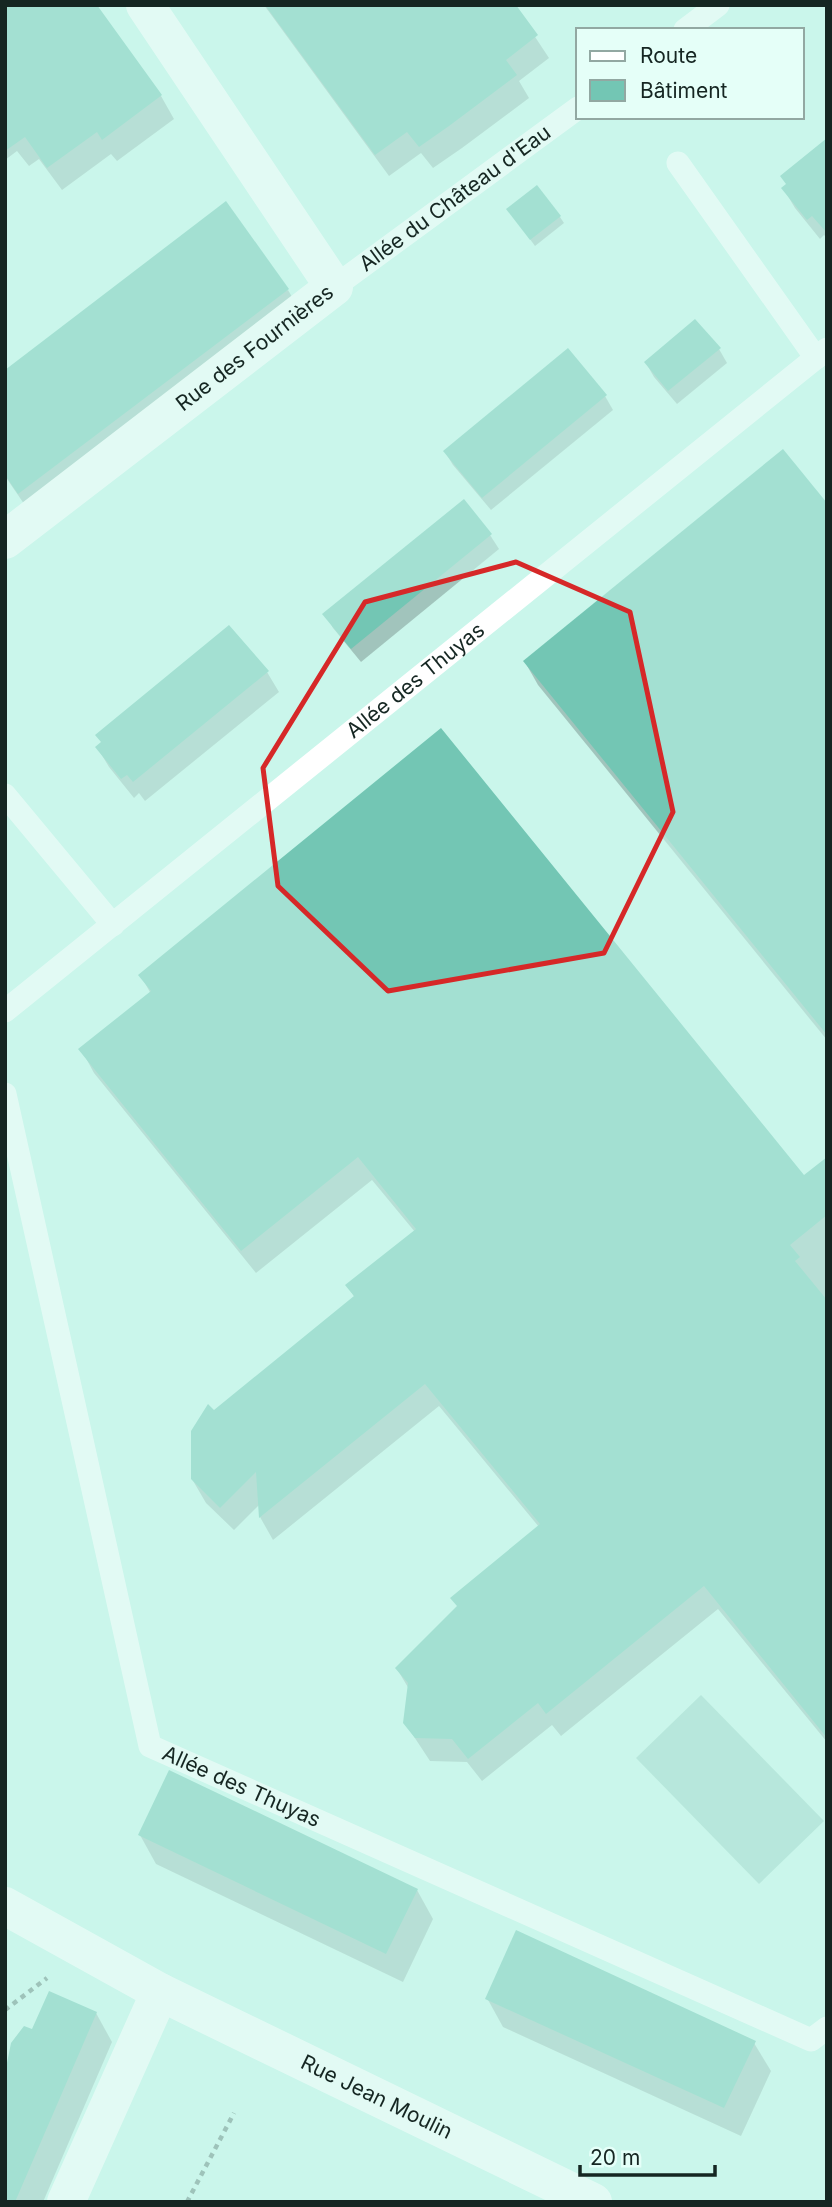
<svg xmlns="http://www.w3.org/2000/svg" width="832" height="2207" font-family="Inter,sans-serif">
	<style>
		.grass { fill: #a0d6c9 }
		.shadow { fill: #0003 }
		.building { fill: #73c6b4 }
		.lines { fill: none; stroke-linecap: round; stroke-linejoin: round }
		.path { stroke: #68857e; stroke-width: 4.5; stroke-dasharray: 5 5; stroke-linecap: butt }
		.lane { stroke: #fff; stroke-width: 23 }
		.street { stroke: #fff; stroke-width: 38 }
		.marked { fill: none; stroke: #d62828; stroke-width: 5; stroke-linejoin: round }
		.labels { text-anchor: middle; stroke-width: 5; stroke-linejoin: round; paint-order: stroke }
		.street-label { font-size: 21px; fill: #152622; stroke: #e5fff8 }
	</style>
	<rect width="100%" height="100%" fill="#caf6eb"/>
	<polygon class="grass" points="701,1695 824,1821 759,1884 636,1758"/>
	<g class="shadow">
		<polygon points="5,5 95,5 161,96 174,119 117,161 111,154 62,190 39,159 29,166 17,151 5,160"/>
		<polygon points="264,5 514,5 549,58 519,81 529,98 462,148 433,168 421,153 389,176"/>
		<polygon points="827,140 827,238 824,235 820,239 795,208 783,188"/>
		<polygon points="513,216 560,217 564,223 535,246"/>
		<polygon points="288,290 302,314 33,517 5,476 5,372"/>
		<polygon points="719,349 727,363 677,404 654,377 646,363"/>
		<polygon points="605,396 613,410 491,510 453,465 445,452"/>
		<polygon points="827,506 827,1040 538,685 525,662"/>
		<polygon points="490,535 499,549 361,662 333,628 325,614"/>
		<polygon points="267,672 279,692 145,801 139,793 134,798 109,767 97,747"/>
		<polygon points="141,976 804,1178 827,1159 827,1742 718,1609 561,1736 552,1725 482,1781 467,1762 430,1761 405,1723 409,1689 397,1669 539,1527 439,1406 273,1540 260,1517 260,1504 234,1530 206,1503 192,1479 213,1413 355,1298 347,1285 415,1232 372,1180 256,1273 94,1073 81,1049 151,994"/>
		<polygon points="140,1835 417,1890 433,1919 403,1982 156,1864"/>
		<polygon points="487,1998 754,2043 771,2071 741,2136 503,2027"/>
		<polygon points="96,2013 112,2042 43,2202 5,2202 33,2031"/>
	</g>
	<g class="building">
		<polygon points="5,5 97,5 162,95 102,140 97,132 47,168 25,137 5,151"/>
		<polygon points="265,5 516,5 538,35 506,60 517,75 449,126 419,147 407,132 375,155"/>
		<polygon points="827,138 827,233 812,216 807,220 781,188 786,184 780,176"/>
		<polygon points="537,185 561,216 530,240 506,209"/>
		<polygon points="226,201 289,289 18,494 5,475 5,370"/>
		<polygon points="695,319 721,348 668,391 644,362"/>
		<polygon points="568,348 607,395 482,498 443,451"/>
		<polygon points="783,449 827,503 827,1035 523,661"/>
		<polygon points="464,499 492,534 351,649 322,614"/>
		<polygon points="229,625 269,671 133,782 127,775 121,779 95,747 101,742 95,735"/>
		<polygon points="441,728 804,1175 827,1157 827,1215 790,1245 800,1257 795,1261 827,1300 827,1738 704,1586 546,1714 538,1703 468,1759 452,1739 415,1738 403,1723 408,1683 395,1668 457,1606 450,1598 540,1524 425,1384 259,1518 256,1472 220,1508 191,1479 191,1431 208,1404 214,1410 354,1296 345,1285 416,1229 358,1157 241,1251 78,1049 151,991 138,975"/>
		<polygon points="169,1770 418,1889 386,1954 138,1835"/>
		<polygon points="516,1930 756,2041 724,2108 485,1999"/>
		<polygon points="49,1991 97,2012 15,2202 5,2202 5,2073 11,2043 24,2026 32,2029"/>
	</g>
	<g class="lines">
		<g class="path">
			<polyline points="5,2010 47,1978"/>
			<polyline points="187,2202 234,2113"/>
		</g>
		<g class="lane">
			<polyline points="685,30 718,5"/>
			<polyline points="678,163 816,358"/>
			<path id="s1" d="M334,287l244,-179"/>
			<polyline points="5,795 113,925"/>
			<path id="s2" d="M5,1011l822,-662"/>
			<path id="s3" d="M5,1094l145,652 661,294 16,-12"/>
		</g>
		<g class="street">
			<path id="s4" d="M5,540l329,-253 -189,-282"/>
			<path id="s5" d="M5,1906l155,86 433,210"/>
			<polyline points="66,2202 160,1992"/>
		</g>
	</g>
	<path d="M0 0H832V2207H0ZM516,562l114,50 43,200 -69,141 -216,38 -110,-105 -15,-118 102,-166z" fill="#caf6eb" fill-opacity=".55" fill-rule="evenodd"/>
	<path class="marked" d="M516,562l114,50 43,200 -69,141 -216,38 -110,-105 -15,-118 102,-166z"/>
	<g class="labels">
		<g class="street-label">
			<text dy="7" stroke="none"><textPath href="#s1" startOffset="150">Allée du Château d'Eau</textPath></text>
			<text dy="7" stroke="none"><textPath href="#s4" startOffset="315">Rue des Fournières</textPath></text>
			<text dy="7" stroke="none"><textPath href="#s2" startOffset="527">Allée des Thuyas</textPath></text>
			<text dy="7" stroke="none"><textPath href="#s3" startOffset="768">Allée des Thuyas</textPath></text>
			<text dy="7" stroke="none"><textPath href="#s5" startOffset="418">Rue Jean Moulin</textPath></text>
		</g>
	</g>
	<rect width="832" height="2207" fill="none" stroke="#152622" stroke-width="14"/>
	<rect x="576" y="28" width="228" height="91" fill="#e5fff8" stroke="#92a8a2" stroke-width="2"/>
	<rect x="590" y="51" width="35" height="10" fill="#ffffff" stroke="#92a8a2" stroke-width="2"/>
	<text x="640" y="63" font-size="21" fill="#152622">Route</text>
	<rect x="590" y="80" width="35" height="21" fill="#73c6b4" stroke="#92a8a2" stroke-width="2"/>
	<text x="640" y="98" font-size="21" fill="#152622">Bâtiment</text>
	<path d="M580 2165v10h135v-10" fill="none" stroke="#152622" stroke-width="3.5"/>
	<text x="590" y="2165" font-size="21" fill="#152622" stroke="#e5fff8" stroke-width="5" paint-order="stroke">20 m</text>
</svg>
